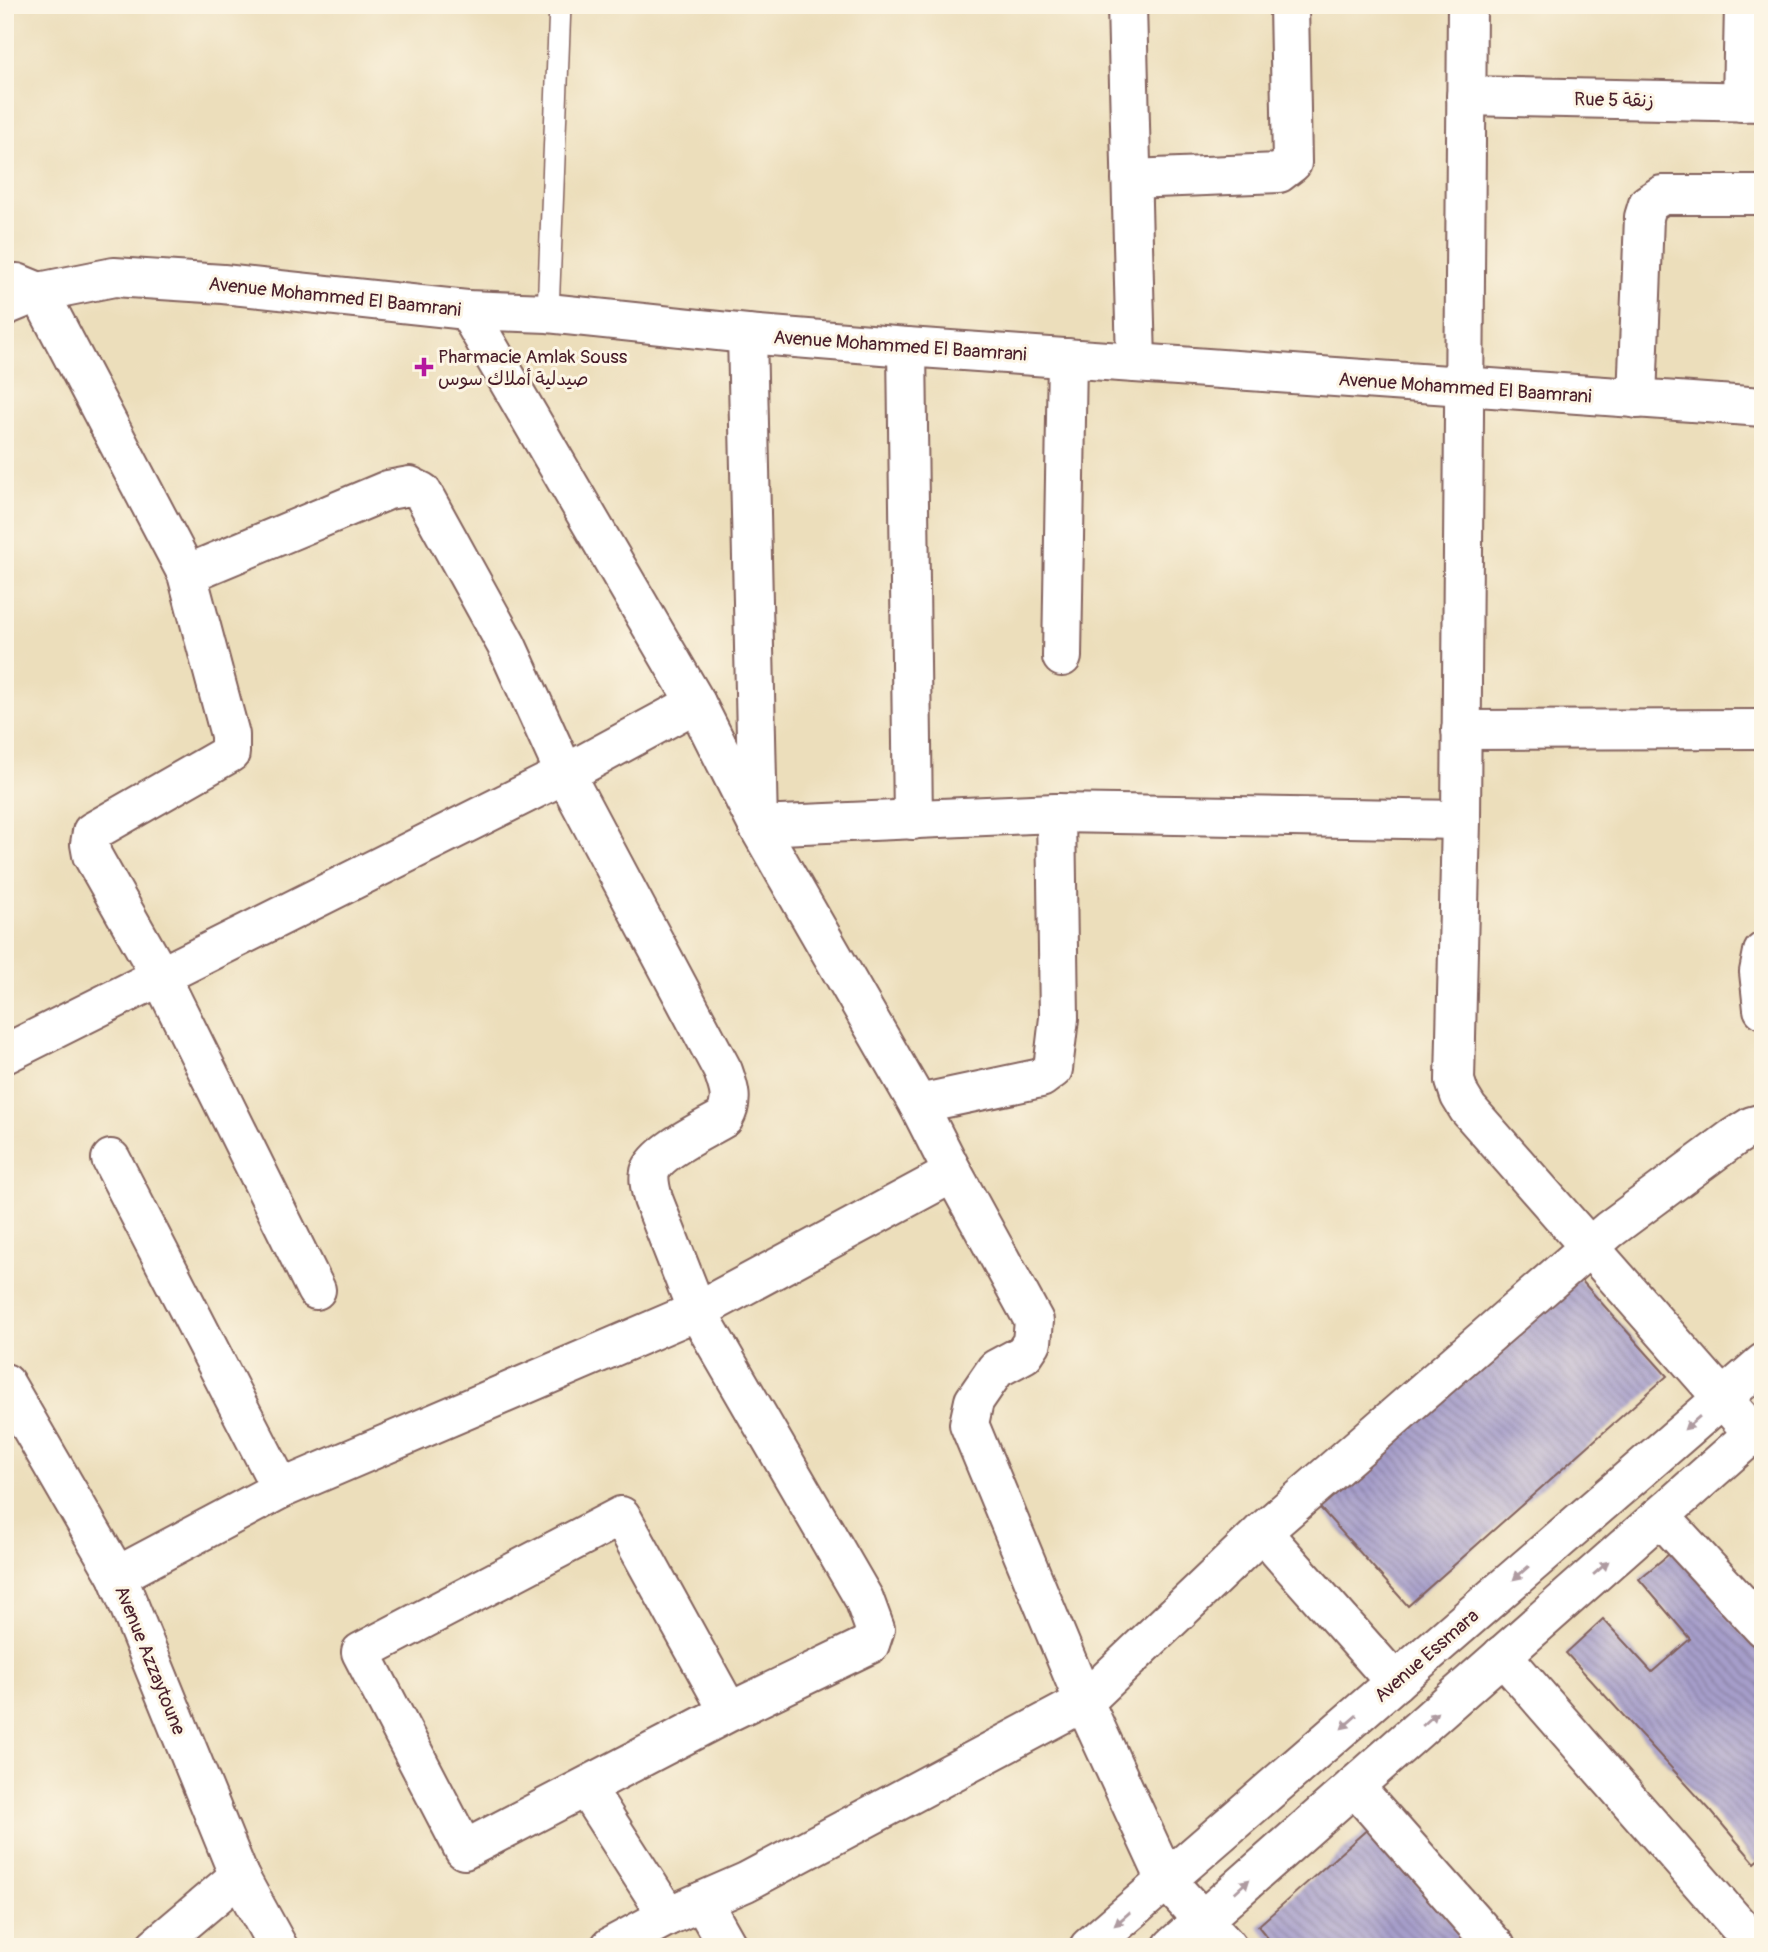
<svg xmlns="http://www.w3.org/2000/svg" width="1768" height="1952" font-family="Pangolin,'Playpen Sans Arabic',sans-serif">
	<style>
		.building { fill: url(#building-back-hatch) }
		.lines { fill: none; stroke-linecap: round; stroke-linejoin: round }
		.service-casing { stroke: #83625d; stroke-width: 24 }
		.minor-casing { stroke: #83625d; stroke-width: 42 }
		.service { stroke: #fff; stroke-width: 21 }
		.minor { stroke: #fff; stroke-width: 38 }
		.oneway { fill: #ae9aa0 }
		.poi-dot { fill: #b5179e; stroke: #fcf5e5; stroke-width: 2.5 }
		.labels { text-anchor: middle; stroke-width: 6; stroke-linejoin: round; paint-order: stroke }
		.street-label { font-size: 19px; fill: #4a1f2b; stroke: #fcf5e5 }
		.poi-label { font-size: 19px; fill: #4a1f2b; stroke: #fcf5e5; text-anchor: start }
	</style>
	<defs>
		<pattern id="building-back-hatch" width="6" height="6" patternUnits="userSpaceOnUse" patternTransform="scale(1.75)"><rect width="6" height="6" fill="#a69eca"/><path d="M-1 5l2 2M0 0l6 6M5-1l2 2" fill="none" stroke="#8980a4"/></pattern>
	</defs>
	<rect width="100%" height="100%" fill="#fcf5e5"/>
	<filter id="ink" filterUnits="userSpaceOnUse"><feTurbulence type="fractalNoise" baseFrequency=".0143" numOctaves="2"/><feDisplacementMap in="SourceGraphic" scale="14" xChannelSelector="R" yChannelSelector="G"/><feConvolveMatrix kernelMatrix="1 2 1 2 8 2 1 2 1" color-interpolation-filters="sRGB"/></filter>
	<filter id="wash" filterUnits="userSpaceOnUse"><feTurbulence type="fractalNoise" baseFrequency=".00686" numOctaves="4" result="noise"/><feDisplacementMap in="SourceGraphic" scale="28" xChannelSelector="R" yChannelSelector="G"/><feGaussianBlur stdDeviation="1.57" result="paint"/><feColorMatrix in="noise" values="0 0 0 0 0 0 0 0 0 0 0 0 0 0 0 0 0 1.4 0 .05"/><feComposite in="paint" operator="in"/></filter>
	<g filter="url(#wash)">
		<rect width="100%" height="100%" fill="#ecdebb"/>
		<g id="blocks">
			<g class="building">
				<polygon points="1573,1271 1667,1376 1408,1606 1314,1501"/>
				<polygon points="1680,1545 1763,1639 1763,1856 1755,1863 1710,1810 1566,1653 1603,1619 1652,1672 1690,1639 1639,1579"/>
				<polygon points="1370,1827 1474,1947 1275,1947 1258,1926"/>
			</g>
		</g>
	</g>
	<g filter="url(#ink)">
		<use href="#blocks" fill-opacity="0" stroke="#83625d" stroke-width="2"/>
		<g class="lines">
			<defs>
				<polyline id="service" points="548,313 560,5"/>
				<g id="minor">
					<polyline points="1127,5 1136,363"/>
					<polyline points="1467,5 1461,820 1455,1081 1460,1096 1468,1109 1753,1433"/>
					<polyline points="1466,96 1763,102"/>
					<polyline points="1742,102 1744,5"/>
					<polyline points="1131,179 1279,173 1292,163 1289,5"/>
					<polyline points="17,283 39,292 187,574 230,735 230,753 92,832 90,844 92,855 161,977 316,1290"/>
					<polyline points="5,306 39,292 114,277 223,284 467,310 548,313 747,334 907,347 1763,407"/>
					<polyline points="467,310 696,703 758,826 918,1104 953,1173 1034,1321 1032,1342 1024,1354 996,1369 974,1401 969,1424 1084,1702 1166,1880 1227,1947"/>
					<polyline points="747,334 758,826 1056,813 1461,820"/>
					<polyline points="907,347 913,820"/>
					<polyline points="1637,399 1644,217 1648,204 1662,195 1763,195"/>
					<path d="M187,574l201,-84 22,-4 12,6 85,154 58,128 158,297c6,17 11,30 1,47 -18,11 -68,34 -74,54 -2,9 1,18 3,27l44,112 167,288 11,30 -5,15 -141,68 -265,138 -103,-198 260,-136 108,196"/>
					<polyline points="1062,657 1067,358"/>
					<polyline points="1461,730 1763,729"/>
					<polyline points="1763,952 1759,972 1763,1009"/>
					<polyline points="5,1054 565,774 696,703"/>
					<polyline points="918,1104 1041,1078 1053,1069 1059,1018 1056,813"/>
					<polyline points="111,1159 281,1489"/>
					<polyline points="5,1383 117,1576 239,1876 278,1947"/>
					<polyline points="1660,1516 1763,1628"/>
					<polyline points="1262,1532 1395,1682"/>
					<polyline points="117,1576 281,1489 697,1311 953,1173"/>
					<polyline points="1502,1655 1744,1932"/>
					<polyline points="1354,1786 1496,1947"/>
					<polyline points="586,1788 668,1916"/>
					<polyline points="702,1901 728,1947"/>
					<polyline points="155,1947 239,1876"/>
					<polyline points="610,1947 668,1916 746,1882 1084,1702 1262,1532 1609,1230 1733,1138 1752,1126 1763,1123"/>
					<polyline points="1089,1947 1763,1363"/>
					<polyline points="1172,1947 1763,1425"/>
				</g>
			</defs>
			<use href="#service" class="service-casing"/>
			<use href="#minor" class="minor-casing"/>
			<use href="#service" class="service"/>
			<use href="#minor" class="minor"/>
		</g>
		<defs><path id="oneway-solid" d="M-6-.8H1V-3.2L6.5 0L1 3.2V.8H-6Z" transform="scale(1.75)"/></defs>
		<g class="oneway">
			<use href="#oneway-solid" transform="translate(1692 1423) rotate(139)"/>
			<use href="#oneway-solid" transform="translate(1601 1568) rotate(-41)"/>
			<use href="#oneway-solid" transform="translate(1521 1573) rotate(139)"/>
			<use href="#oneway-solid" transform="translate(1430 1719) rotate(-42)"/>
			<use href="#oneway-solid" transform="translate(1349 1722) rotate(139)"/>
			<use href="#oneway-solid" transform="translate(1242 1886) rotate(-42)"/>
			<use href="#oneway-solid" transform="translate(1122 1919) rotate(139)"/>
		</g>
	</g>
	<path class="poi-dot" d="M420.5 356.5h7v7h7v7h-7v7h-7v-7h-7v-7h7z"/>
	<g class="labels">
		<g class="street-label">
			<text transform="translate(1614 99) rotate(1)" y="7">Rue 5 زنقة</text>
			<text transform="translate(335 296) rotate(6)" y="7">Avenue Mohammed El Baamrani</text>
			<text transform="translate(900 345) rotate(4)" y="7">Avenue Mohammed El Baamrani</text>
			<text transform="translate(1465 387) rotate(4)" y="7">Avenue Mohammed El Baamrani</text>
			<text transform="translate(1426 1655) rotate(-41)" y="7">Avenue Essmara</text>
			<text transform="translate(151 1660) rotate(68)" y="7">Avenue Azzaytoune</text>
		</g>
		<g class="poi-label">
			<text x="438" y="363">Pharmacie Amlak Souss<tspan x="438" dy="22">صيدلية أملاك سوس</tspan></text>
		</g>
	</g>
	<rect width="1768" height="1952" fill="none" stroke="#fcf5e5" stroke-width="28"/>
</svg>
